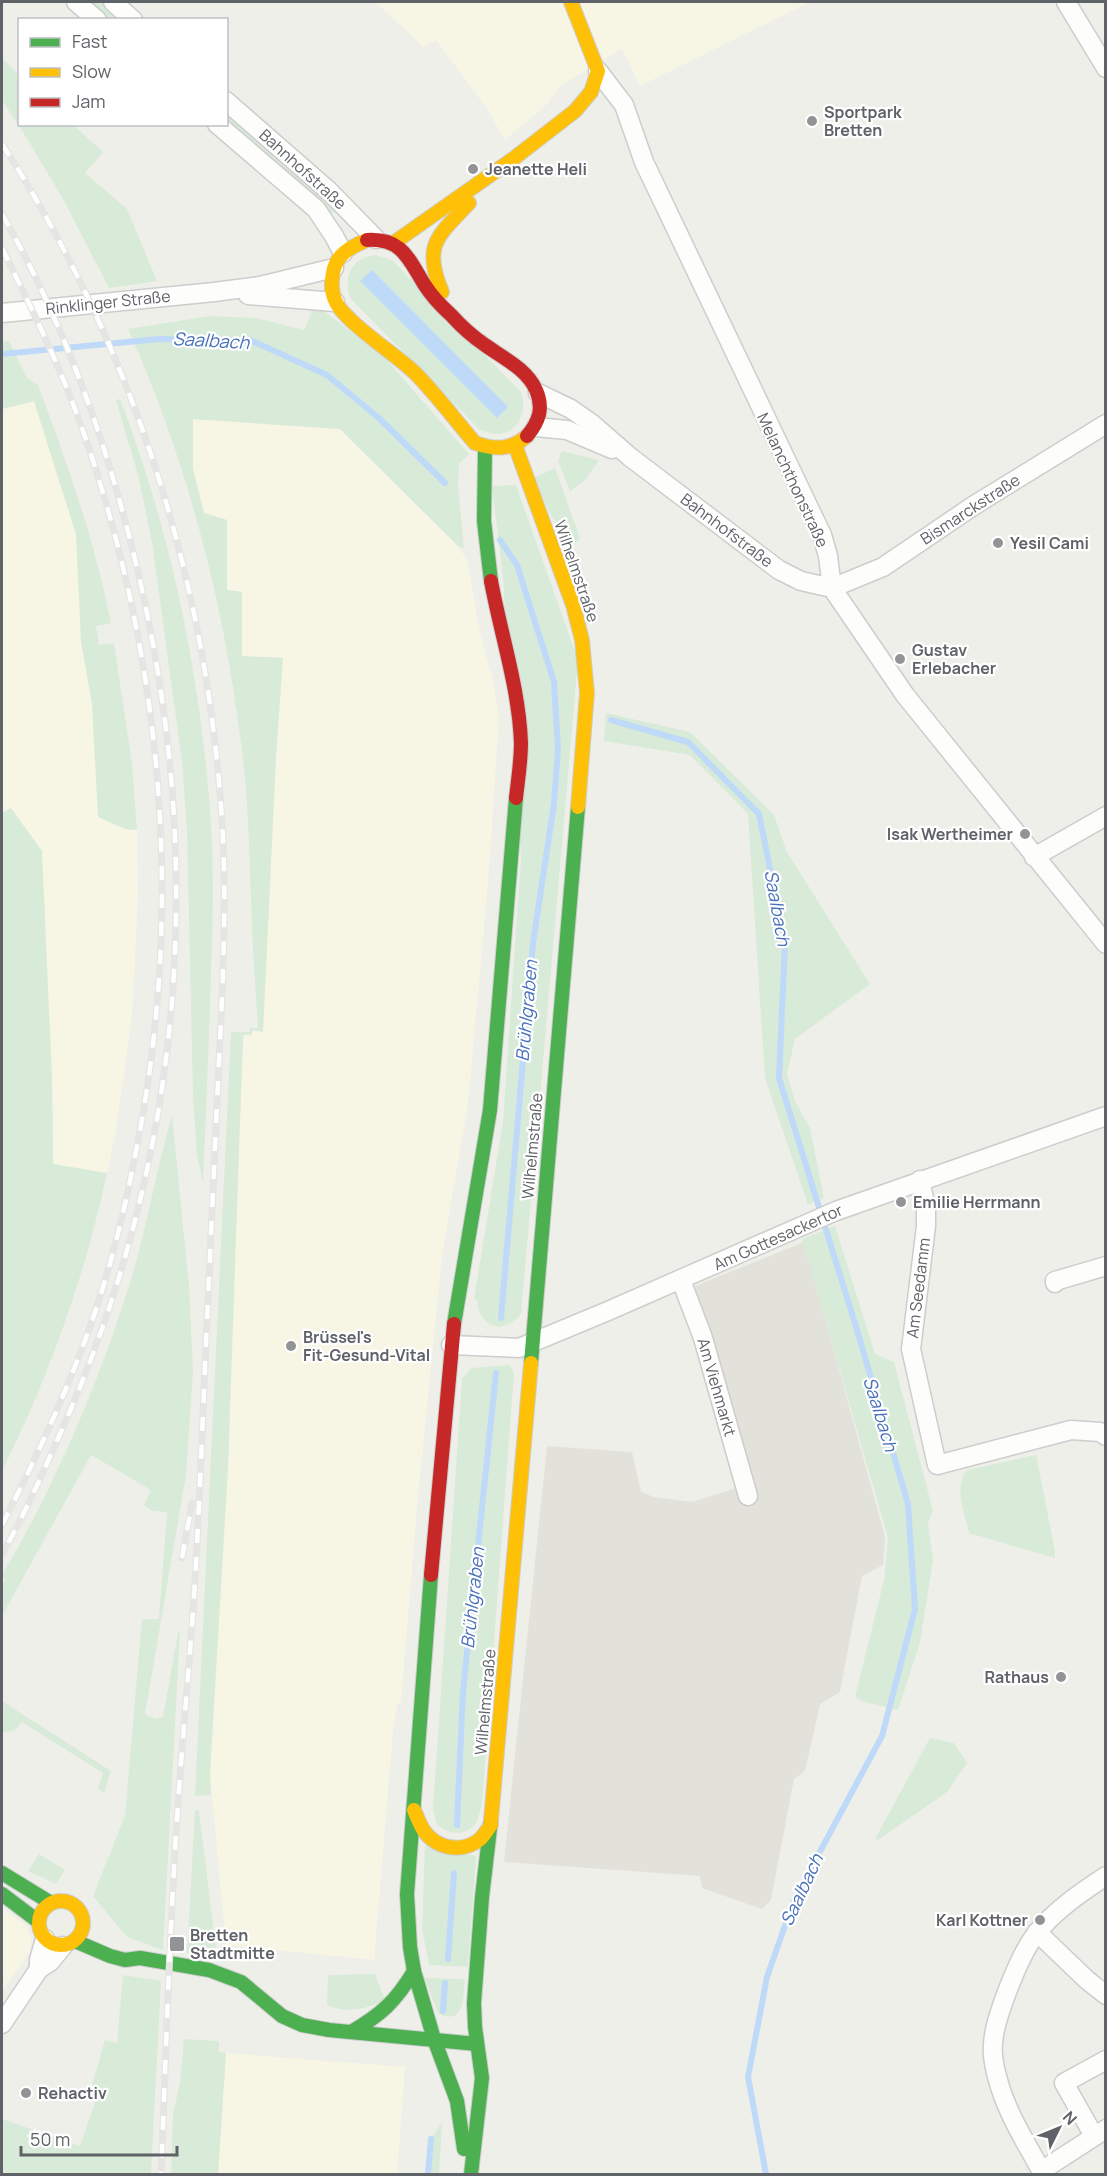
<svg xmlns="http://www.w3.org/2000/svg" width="1107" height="2176" font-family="Manrope,sans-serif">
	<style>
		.commercial { fill: #f7f5e4 }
		.education { fill: #e2e1da }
		.green { fill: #d8ebd8 }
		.water { fill: #bfd9f8 }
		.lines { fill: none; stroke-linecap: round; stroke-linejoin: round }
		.stream { stroke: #bfd9f8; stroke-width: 6 }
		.street-casing { stroke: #cccdcc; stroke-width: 21 }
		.fast-casing { stroke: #cdcdcd; stroke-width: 16 }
		.slow-casing { stroke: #cdcdcd; stroke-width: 16 }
		.jam-casing { stroke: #cdcdcd; stroke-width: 16 }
		.street { stroke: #fdfdfc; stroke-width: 18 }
		.fast { stroke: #4caf50; stroke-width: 14 }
		.slow { stroke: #ffc107; stroke-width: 14 }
		.jam { stroke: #c62828; stroke-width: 14 }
		.rail-casing { stroke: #e5e5e4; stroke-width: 7 }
		.rail { stroke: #fff; stroke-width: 4.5; stroke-dasharray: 14; stroke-linecap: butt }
		.poi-dot { fill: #919395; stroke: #fff; stroke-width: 2 }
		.labels { text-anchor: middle; stroke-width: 4.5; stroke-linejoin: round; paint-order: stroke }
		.poi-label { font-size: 16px; font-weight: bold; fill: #5f6267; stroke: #fff; text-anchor: start }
		.street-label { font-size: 16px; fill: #5f6267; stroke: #fff }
		.water-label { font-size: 18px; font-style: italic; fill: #4871ba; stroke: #fff }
	</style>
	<rect width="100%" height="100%" fill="#efefea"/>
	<g class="commercial">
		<polygon points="375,2 810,2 640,86 622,49 561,85 547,104 505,140 486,107 436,40 424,47"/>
		<polygon points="34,401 76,534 81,641 92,704 125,829 137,830 138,894 132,1016 116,1130 107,1173 53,1165 52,1078 11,808 2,813 2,409"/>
		<polygon points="193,419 340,429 460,548 468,563 479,628 494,685 499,718 488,883 468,1104 442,1256 417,1507 401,1702 397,1705 393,1731 374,1960 226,1945 210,1774 244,1034 251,1034 253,1030 263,1031 276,756 283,658 242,656 242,592 227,590 227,520 204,513 193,469"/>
		<polygon points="2,1908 27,1926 31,1938 30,1952 2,1991"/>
		<polygon points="226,2053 405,2067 397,2174 218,2174"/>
	</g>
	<polygon class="education" points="804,1242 885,1537 883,1565 862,1576 840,1692 820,1704 805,1771 794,1779 771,1900 762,1909 702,1888 700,1876 504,1862 547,1446 632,1452 641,1492 654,1497 692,1502 755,1482 695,1286"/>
	<g class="green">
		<polygon points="88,2 104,2 125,19 108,19"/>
		<polygon points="2,58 19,75 20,124 73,125 103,152 85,173 127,209 157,281 109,288 63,199 28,140 2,100"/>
		<polygon points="227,108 340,208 330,214 227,123"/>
		<path d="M375,255l17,5 129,132c7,19 -3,44 -27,42 -5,0 -10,-3 -15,-5l-129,-131c-7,-22 2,-40 25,-43z"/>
		<path d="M313,309l11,2 62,48 83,95 -10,10 -1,23 6,60 -4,1 -120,-119 -147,-10v50l11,44 23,7v70l15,2v64l41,2 -7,98 -13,276 -10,-2 -2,5h-8l-15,433 -18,306 1,21 -16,1 36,-764h19v-4h8c-3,-44 -6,-87 -7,-131 -2,-52 -3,-103 -10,-154 -18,-144 -54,-282 -113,-414l82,-13 46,2 48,12z"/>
		<path d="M9,341l18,37 11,7c29,77 57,157 73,238l-15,3 3,19 15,-2 18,121 5,66 -12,-1 -27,-12 -6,-113 -11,-63 -5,-107 -42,-133 -32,8v-67z"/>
		<path d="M120,399c52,135 81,280 91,424 3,50 2,100 0,150 -2,70 -5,139 -8,209l-6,-27 -4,-60 -6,-265 -5,-68 -30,-220 -14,-67 -22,-75z"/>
		<polygon points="562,451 599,460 585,480 570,491 558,461"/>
		<polygon points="555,468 580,538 573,546 550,514 534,478"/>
		<path d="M516,485l62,175 -57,654c-17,21 -41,14 -44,-13l-3,-2 29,-177 18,-264 -18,-281 -11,-91z"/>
		<polygon points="606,713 690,732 774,815 787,852 870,984 795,1039 787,1074 795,1101 810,1128 824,1198 808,1205 765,1078 748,814 690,755 604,741"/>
		<path d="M11,808l31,43 10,227 1,86 54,9c-22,103 -58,204 -105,298v-658z"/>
		<path d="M172,1115l17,171 4,84 -7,105 -41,239 10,5 8,-2 15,-85 2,-2 -17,320 -36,-13 -34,-41 32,-80 17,-197h17l8,-107 -14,-1 -9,-6 7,-15 -60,-35 -89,161v-31l3,-6 -3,-4c54,-91 96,-191 128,-292 17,-55 26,-113 42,-168z"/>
		<polygon points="835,1226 875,1354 894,1362 933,1511 928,1522 933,1560 920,1642 898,1710 865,1702 855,1697 884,1580 888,1538 802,1239"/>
		<path d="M510,1365l4,8 -32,431c-2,6 -3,14 -6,19 -8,13 -31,13 -39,0 -2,-3 -3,-9 -4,-14l29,-430 9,-11z"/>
		<path d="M1036,1455l19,96v7l-86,-25c-4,-20 -16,-45 -2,-63z"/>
		<polygon points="2,1701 111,1771 104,1793 98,1789 103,1773 22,1722 14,1731 2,1732"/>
		<polygon points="930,1738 954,1743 967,1763 947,1792 878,1840 875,1839"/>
		<polygon points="195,1810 199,1810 217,1958 187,1954"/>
		<polygon points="425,1846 476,1856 468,1967 429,1965 422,1929"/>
		<polygon points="39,1854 65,1870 56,1884 28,1871"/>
		<path d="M375,1974l10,26c-18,9 -39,14 -58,5l1,-30z"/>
		<polygon points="123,1975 161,1981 151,2174 2,2174 2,2119 80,2146 100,2088 92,2085 105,2040 117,2043"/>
		<path d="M424,1978l41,1c-2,17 0,47 -26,35z"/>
		<polygon points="184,2039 219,2041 219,2052 226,2053 218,2174 171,2174 173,2114 180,2083"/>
		<polygon points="442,2122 439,2174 429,2174 431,2139"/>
	</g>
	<polygon class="water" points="372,270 508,407 497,418 360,281"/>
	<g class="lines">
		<g class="stream">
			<polyline points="2,354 159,339 250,340 327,375 380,419 445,483"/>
			<polyline points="500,540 517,565 554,682 558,749 554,804 533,943 501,1318"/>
			<polyline points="611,720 688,742 759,814 785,943 779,1078 857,1330 908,1504 915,1609 882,1736 794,1900 767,1977 748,2077 766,2174"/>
			<polyline points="457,1825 463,1691 496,1373"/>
			<polyline points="448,1959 454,1873"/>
			<polyline points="443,2011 445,1983"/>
			<polyline points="428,2174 431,2139"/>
		</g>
		<defs>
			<g id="street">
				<polyline points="76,2 97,20"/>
				<polyline points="113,2 133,20"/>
				<polyline points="1066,2 1106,68"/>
				<polyline points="598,71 624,105 644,162 822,535 828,556 832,588 905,695 1106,944"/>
				<polyline points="226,101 329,191 376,239"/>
				<polyline points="217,124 316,209 334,236 343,253"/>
				<polyline points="248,295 335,302"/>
				<polyline points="2,313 214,292 260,286 334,268"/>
				<polyline points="538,393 571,409 591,423 630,457 779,570 801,581 832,588"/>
				<polyline points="536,427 567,430 612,449"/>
				<polyline points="832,588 883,567 973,506 1106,424"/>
				<polyline points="1034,857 1106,816"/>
				<polyline points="920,1180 926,1208 926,1226 911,1349 937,1465 1071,1430 1100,1432 1106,1436"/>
				<polyline points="681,1280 703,1338 748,1496"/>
				<polyline points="1055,1283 1055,1281 1106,1266"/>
				<polyline points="451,1345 519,1348 608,1311 836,1211 1106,1116"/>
				<polyline points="1037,1932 1087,1980 1106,1995"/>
				<polyline points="39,1969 39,1960 45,1939"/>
				<polyline points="2,2024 39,1969 50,1962 63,1946"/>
				<polyline points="1094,2136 1064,2083 1106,2060"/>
				<polyline points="1041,2171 1106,2129"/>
				<path d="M1043,2174c-16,-30 -36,-60 -45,-94 -3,-10 -6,-25 -5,-36 1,-25 27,-90 43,-110 18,-23 44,-41 70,-58"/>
			</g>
			<g id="fast">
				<polyline points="485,449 484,521 491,581"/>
				<polyline points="454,1324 490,1110 516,798"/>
				<polyline points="531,1363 578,807"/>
				<polyline points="431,1575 407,1894 410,1947 414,1971 434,2039 457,2101 464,2149"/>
				<polyline points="2,1873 51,1903"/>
				<polyline points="2,1894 39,1922"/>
				<polyline points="75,1941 110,1956 125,1960 140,1958 209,1970 241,1982 282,2016 302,2025 329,2030 477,2044"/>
				<path d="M351,2032c30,-17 45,-31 63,-61"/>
				<polyline points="471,2174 482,2078 475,2027 474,2003 482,1897 491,1820"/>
			</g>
			<g id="slow">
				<path d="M367,240c-16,7 -31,14 -34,33 -2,10 -2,18 2,27 7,20 63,56 80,73 22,22 40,47 60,70 20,7 36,7 52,-7"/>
				<polyline points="392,244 513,159 575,111 591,92 598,71 571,2"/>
				<path d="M442,292c-20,-47 -4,-56 27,-89"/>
				<polyline points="515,445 573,605 582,640 587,693 578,807"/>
				<path d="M414,1810c3,7 6,15 10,21 13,18 38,22 55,9 5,-4 8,-10 12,-15"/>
				<polyline points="491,1820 531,1363"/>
				<circle cx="61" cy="1923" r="22"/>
			</g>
			<g id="jam">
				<path d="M367,240c35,-2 41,18 57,44 7,11 17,22 27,31 10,11 22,22 34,30 18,13 42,24 51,45 8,18 3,32 -9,46"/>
				<path d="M491,581c10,54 28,107 30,162 0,18 -3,37 -5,55"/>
				<polyline points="431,1575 454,1324"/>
			</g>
		</defs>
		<use href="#street" class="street-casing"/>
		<use href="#fast" class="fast-casing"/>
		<use href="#slow" class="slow-casing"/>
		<use href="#jam" class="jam-casing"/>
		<use href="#street" class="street"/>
		<use href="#fast" class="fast"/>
		<use href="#slow" class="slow"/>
		<use href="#jam" class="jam"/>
		<defs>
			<g id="rail">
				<path d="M2,144c131,202 205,437 220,677 5,79 1,160 -3,240 -4,86 -8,173 -12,260 -4,87 -7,174 -12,260 -5,80 -13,160 -18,239 -8,118 -11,237 -16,354"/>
				<path d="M2,214c52,91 91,191 119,292 88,314 73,629 -61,928 -18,41 -36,82 -58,120"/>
				<path d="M2,248c29,59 59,120 81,183 81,233 102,482 52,725 -12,63 -28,126 -51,187 -23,62 -52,123 -82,182"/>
				<polyline points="182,1558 192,1503"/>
			</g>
		</defs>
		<use href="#rail" class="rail-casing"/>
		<use href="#rail" class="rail"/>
	</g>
	<g class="poi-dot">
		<circle cx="812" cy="121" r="6"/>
		<circle cx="473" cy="169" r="6"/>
		<circle cx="998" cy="543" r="6"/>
		<circle cx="900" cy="659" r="6"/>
		<circle cx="1025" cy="834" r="6"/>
		<circle cx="901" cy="1202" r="6"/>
		<circle cx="291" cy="1346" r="6"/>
		<circle cx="1061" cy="1677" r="6"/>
		<circle cx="1040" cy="1920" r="6"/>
		<rect x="169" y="1936" width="16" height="16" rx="3"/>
		<circle cx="26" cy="2093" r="6"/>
	</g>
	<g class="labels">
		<g class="poi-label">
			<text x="824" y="118">Sportpark<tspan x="824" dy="18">Bretten</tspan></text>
			<text x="485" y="175">Jeanette Heli</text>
			<text x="1010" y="549">Yesil Cami</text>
			<text x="912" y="656">Gustav<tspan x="912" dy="18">Erlebacher</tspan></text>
			<text x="1013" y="840" text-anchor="end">Isak Wertheimer</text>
			<text x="913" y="1208">Emilie Herrmann</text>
			<text x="303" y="1343">Brüssel's<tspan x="303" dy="18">Fit-Gesund-Vital</tspan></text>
			<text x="1049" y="1683" text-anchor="end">Rathaus</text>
			<text x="1028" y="1926" text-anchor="end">Karl Kottner</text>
			<text x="190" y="1941">Bretten<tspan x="190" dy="18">Stadtmitte</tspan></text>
			<text x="38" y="2099">Rehactiv</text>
		</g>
		<g class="street-label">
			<text transform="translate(303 169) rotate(42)" y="6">Bahnhofstraße</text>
			<text transform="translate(108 302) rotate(-6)" y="6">Rinklinger Straße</text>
			<text transform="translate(793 480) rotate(65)" y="6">Melanchthonstraße</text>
			<text transform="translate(970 509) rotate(-33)" y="6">Bismarckstraße</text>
			<text transform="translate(727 530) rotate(37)" y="6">Bahnhofstraße</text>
			<text transform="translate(577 571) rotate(71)" y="6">Wilhelmstraße</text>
			<text transform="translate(532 1146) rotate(-85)" y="6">Wilhelmstraße</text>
			<text transform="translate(778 1237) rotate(-24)" y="6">Am Gottesackertor</text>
			<text transform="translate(918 1288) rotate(-83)" y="6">Am Seedamm</text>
			<text transform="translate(717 1387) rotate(74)" y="6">Am Viehmarkt</text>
			<text transform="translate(485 1702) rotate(-85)" y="6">Wilhelmstraße</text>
		</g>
		<g class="water-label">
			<text transform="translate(211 341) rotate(3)" y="6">Saalbach</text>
			<text transform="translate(777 908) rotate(80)" y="6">Saalbach</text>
			<text transform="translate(527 1011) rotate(-85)" y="6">Brühlgraben</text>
			<text transform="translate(880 1414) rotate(73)" y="6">Saalbach</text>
			<text transform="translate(473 1598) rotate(-84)" y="6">Brühlgraben</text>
			<text transform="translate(802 1890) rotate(-65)" y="6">Saalbach</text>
		</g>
	</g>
	<rect width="1107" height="2176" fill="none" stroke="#5f6267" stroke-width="6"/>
	<rect x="18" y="18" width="210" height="108" fill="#ffffff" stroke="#bfc0c2" stroke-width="1.5"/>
	<rect x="30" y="38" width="30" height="9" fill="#4caf50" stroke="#bfc0c2" stroke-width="1.5"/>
	<text x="72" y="48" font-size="18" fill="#5f6267">Fast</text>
	<rect x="30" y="68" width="30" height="9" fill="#ffc107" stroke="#bfc0c2" stroke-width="1.5"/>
	<text x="72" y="78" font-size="18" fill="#5f6267">Slow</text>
	<rect x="30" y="98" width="30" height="9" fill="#c62828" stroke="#bfc0c2" stroke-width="1.5"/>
	<text x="72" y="108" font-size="18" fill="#5f6267">Jam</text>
	<g transform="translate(1059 2128) rotate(47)" stroke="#ffffff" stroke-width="4.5" paint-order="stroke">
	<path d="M0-4.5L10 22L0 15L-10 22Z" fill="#5f6267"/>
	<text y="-9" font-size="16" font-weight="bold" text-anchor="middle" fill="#5f6267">N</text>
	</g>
	<path d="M21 2146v9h156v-9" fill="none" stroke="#5f6267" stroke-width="3"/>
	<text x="30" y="2146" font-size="18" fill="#5f6267" stroke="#ffffff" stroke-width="4.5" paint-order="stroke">50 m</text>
</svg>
